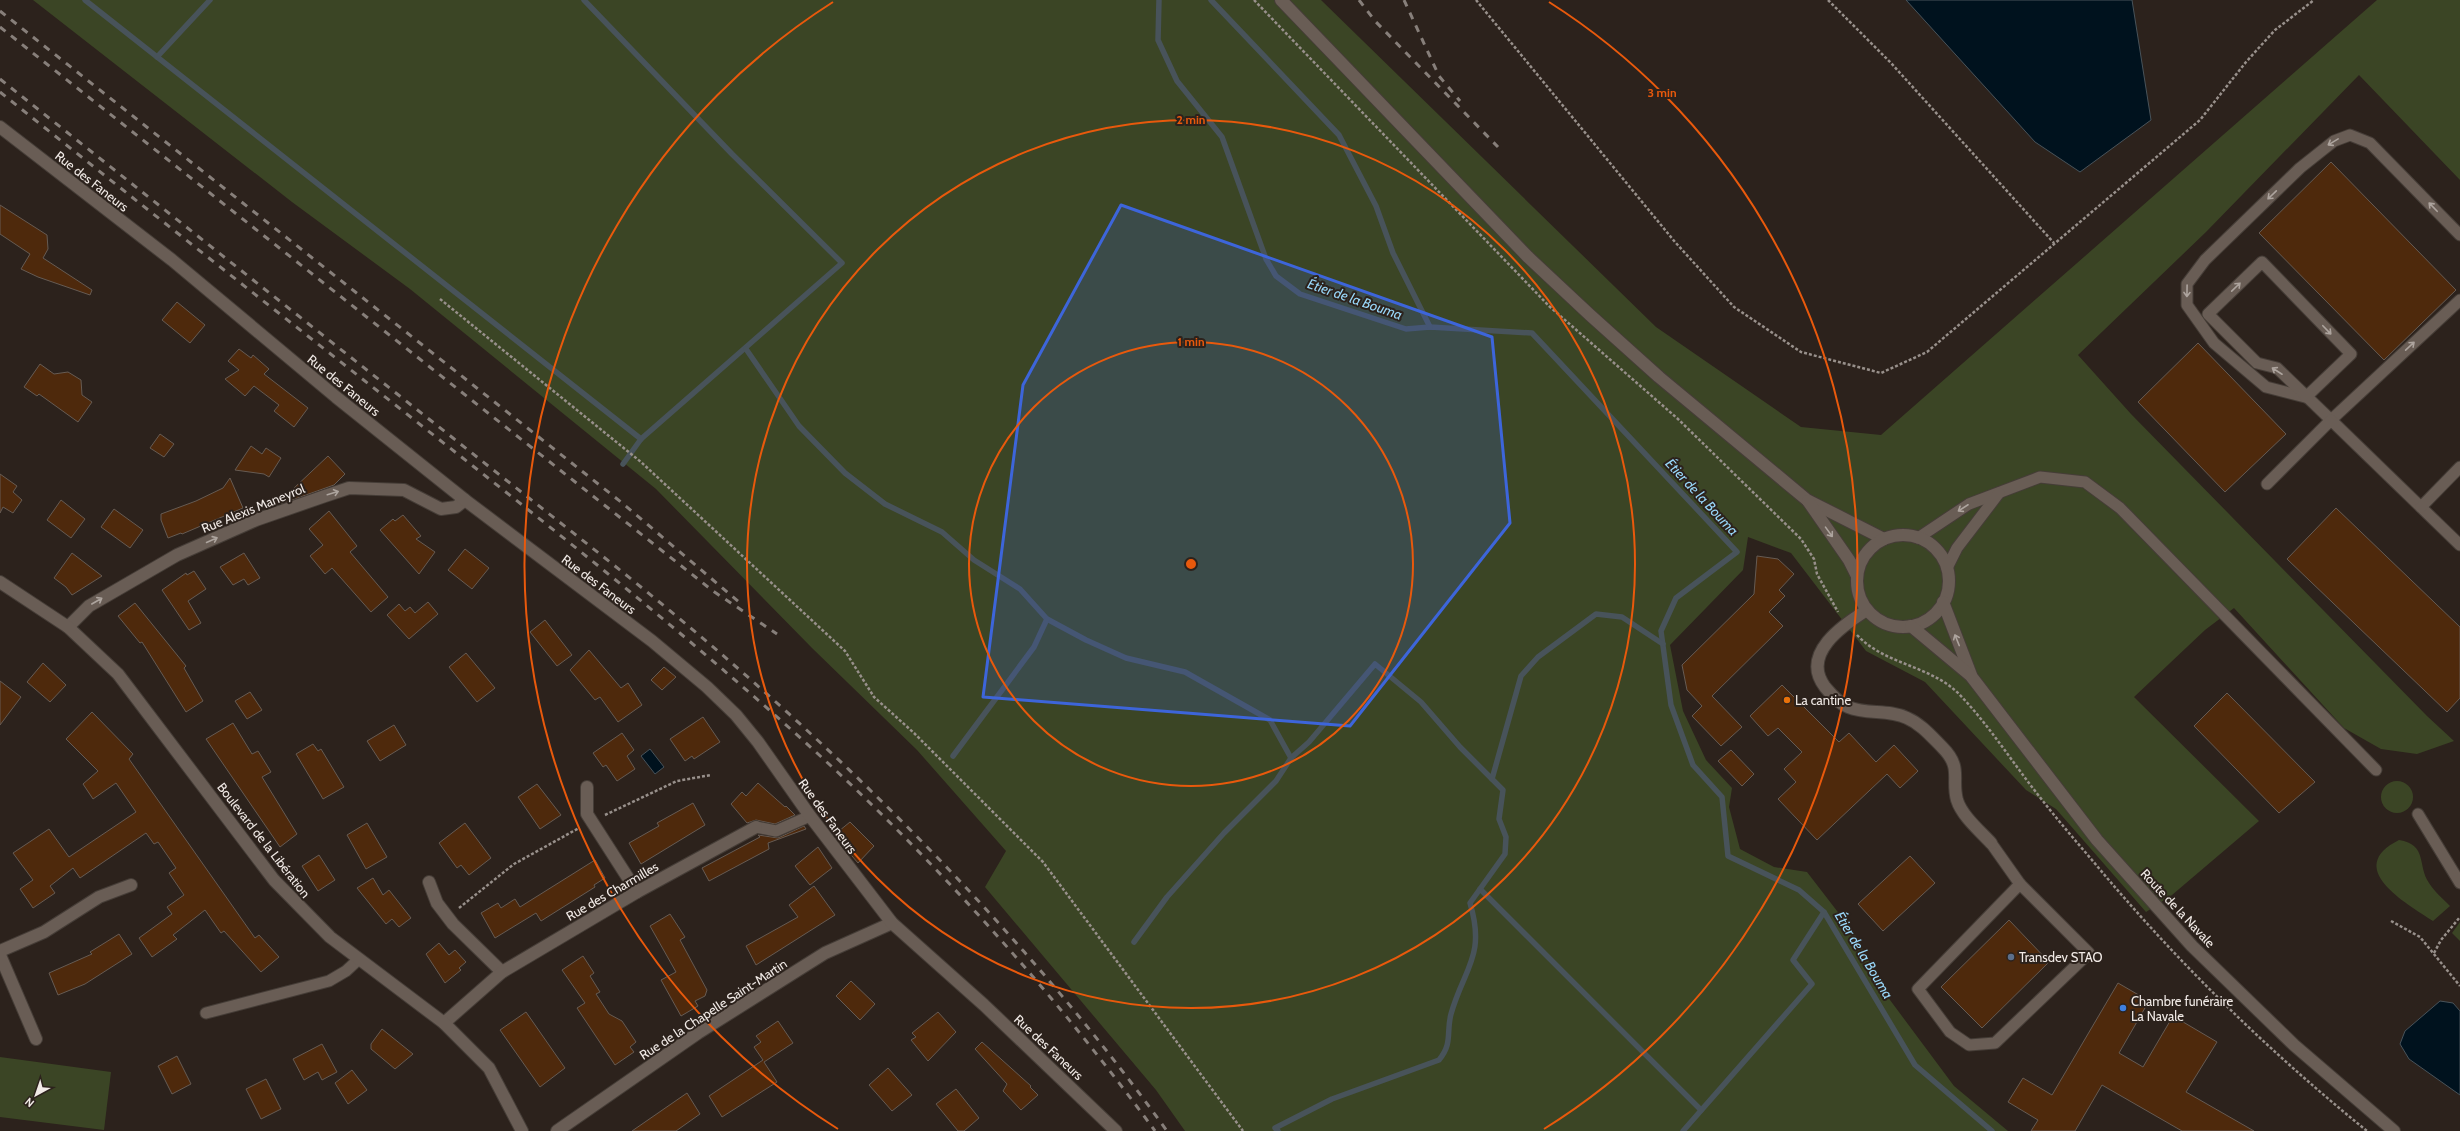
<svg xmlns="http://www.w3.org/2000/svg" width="2460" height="1131" font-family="Cabin,sans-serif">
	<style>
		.green { fill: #3b4525 }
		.water { fill: #00121e; stroke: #48535a }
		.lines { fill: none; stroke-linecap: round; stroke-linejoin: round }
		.stream { stroke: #48535a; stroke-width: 5.5 }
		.building { fill: #4e290c; stroke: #665b53 }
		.lane-casing { stroke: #453d37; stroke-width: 13 }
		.street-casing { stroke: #453d37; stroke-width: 14 }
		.secondary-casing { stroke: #453d37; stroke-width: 14 }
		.path { stroke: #98908b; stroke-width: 2.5; stroke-dasharray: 3 2; stroke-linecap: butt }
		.lane { stroke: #695d55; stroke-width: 11 }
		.street { stroke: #695d55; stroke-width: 12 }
		.secondary { stroke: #695d55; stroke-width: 12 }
		.rail { stroke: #877f7a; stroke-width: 3; stroke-dasharray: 7 7; stroke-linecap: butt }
		.oneway { stroke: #ada49e }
		.marked { fill: #3d65da; fill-opacity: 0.2; stroke: #3d65da; stroke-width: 3; stroke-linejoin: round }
		.ring { fill: none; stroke: #e8590c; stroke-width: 2 }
		.food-dot { fill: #e8710a; stroke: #2c221c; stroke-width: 1.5 }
		.service-dot { fill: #5c6f8a; stroke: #2c221c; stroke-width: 1.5 }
		.shop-dot { fill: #3f7fe0; stroke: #2c221c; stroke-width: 1.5 }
		.labels { text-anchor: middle; stroke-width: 4; stroke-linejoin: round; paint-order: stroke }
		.street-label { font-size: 13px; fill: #f1eae6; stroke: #2c221c }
		.poi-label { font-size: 13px; fill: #f1eae6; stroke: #2c221c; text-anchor: start }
		.water-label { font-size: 14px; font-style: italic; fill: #98d6f8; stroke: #2c221c }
		.centre { fill: #e8590c; stroke: #2c221c; stroke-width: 2 }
		.ring-label { font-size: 12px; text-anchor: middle; font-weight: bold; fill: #e8590c; stroke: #2c221c; stroke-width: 4; stroke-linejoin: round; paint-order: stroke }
	</style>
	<rect width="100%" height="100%" fill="#2c221c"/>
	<g class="green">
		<polygon points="33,0 1321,0 1656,327 1801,427 1881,435 2377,0 2460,0 2460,180 2359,75 2206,232 2078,355 2131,414 2427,716 2454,741 2417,754 2381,749 2344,728 2234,608 2205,630 2134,697 2259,821 2172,895 2146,912 2056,809 2026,790 1925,682 1866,651 1791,553 1748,537 1743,570 1670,645 1683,711 1706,760 1732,788 1729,807 1740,849 1774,867 1807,872 1854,933 1890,1000 1954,1086 2008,1131 1185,1131 1156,1090 985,887 1006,851 917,750 812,648 656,489 410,289 292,202"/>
		<circle cx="2397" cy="797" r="16"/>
		<path d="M2399,840c29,5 18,25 30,43 5,8 14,16 21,23l-17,15c-27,-18 -90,-53 -34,-81z"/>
		<polygon points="2460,922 2460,941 2452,933"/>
		<polygon points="0,1057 111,1072 104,1130 0,1117"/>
	</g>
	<g class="water">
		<polygon points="1906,0 2132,0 2151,120 2080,172 2035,142"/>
		<polygon points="650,749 664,767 655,774 641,756"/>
		<polygon points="2440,1001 2453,1003 2460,1011 2460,1095 2409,1059 2400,1044 2405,1031"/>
	</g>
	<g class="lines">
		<g class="stream">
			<polyline points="85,0 641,439"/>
			<polyline points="584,0 732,154 842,263 641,439 623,464"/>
			<polyline points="1159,0 1158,40 1177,81 1222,137 1266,259 1276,276 1300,294 1406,329 1430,327 1532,333 1737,552 1676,598 1661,631 1671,705 1693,765 1722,797 1728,856 1799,890 1824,912 1915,1065 1992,1131"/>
			<polyline points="1211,0 1339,135 1376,206 1393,253 1430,327"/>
			<polyline points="157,57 210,0"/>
			<polyline points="746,349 799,426 845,473 885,504 942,532 974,560 1020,589 1047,619 1086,640 1126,658 1185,672 1270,720 1291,758"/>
			<polyline points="953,756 1034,647 1047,619"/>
			<polyline points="1492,779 1521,676 1538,657 1596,614 1622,617 1663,644"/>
			<polyline points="1480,889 1701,1110"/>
			<path d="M1134,942l33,-45 57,-64 52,-52 15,-23 18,-16 66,-78 46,38 39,45 43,43 -4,29 7,18 -1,17 -35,49c16,53 -6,65 -19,111 -5,19 2,29 -12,46l-107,39 -57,29 3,3"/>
			<polyline points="1683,1131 1812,984 1793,960 1824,912"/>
		</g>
	</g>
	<g class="building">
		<polygon points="2331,162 2456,290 2384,360 2259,233"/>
		<polygon points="0,205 47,235 48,249 43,258 92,290 90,295 38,277 21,269 30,254 0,234"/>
		<polygon points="177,302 205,325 190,343 162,320"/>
		<polygon points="2198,343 2286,434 2225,492 2138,402"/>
		<polygon points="239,349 251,358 253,355 269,369 264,374 308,408 294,427 274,411 279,405 254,386 245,396 225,379 239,370 228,361"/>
		<polygon points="40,364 54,374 68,372 81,380 82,395 92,402 78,422 39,394 37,396 24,387"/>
		<polygon points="160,434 174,444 164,457 150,448"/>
		<polygon points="251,446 262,454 266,448 281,458 269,477 264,474 235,470"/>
		<polygon points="328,456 345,474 334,485 275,506"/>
		<polygon points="0,474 17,486 13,492 22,500 13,513 3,507 0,513"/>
		<polygon points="230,478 243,508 182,534 181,533 168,538 161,520 161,514 196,501 223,488"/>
		<polygon points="61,500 85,519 71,538 47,520"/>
		<polygon points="2336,508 2460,627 2460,698 2447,712 2287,559"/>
		<polygon points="114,509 143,530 130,548 101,527"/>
		<polygon points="329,511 357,546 350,552 388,597 371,612 332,568 325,574 310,556 323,545 309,529"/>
		<polygon points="403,515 421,536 416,539 435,552 419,574 380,530 393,519 395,521"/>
		<polygon points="465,549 489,568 472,589 448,570"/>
		<polygon points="72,553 102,576 72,595 66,587 54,578"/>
		<polygon points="244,553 260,578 248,585 244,579 233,585 220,567"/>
		<polygon points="1757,556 1778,559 1794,574 1779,590 1785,596 1769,612 1783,626 1712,696 1742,727 1721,746 1692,716 1702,706 1687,690 1682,665 1754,594"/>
		<polygon points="194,571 206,589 188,601 201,623 189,630 162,590 186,573 187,575"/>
		<polygon points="428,602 438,614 409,639 387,615 399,604 405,611 410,607 415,613"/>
		<polygon points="135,603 186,666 184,668 203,701 186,712 142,642 140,643 118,616"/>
		<polygon points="545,620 572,655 557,666 530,632"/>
		<polygon points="589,650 621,688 628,683 642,705 618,722 600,697 595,700 570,670"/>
		<polygon points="466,653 495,688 477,702 449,667"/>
		<polygon points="43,663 66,685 50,702 27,682"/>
		<polygon points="664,667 676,677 662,690 651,680"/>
		<polygon points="0,681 21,697 0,725"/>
		<polygon points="1782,685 1839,742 1849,733 1876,762 1894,745 1918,771 1900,788 1887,774 1817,840 1778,799 1796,782 1784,769 1802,752 1778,728 1768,736 1750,716"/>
		<polygon points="250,692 262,710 247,719 235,701"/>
		<polygon points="2227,693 2315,782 2279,813 2194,726"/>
		<polygon points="92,712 133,754 129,759 255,938 259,935 279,957 261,972 224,931 221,933 205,910 173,935 177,939 152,957 139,938 172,914 167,907 184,895 169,873 176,868 158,842 154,844 146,833 80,878 73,868 50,886 55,893 33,908 20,889 33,880 13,853 49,829 69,857 136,812 116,783 93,799 83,784 98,771 66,739"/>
		<polygon points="703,717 720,742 694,759 692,756 685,761 670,739"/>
		<polygon points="233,723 252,754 258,751 271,772 262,777 297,834 280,847 206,739"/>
		<polygon points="394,725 406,745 380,761 367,741"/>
		<polygon points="622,733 634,750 627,756 635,769 617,781 606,765 603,767 593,753"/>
		<polygon points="313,744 318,751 321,749 344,787 323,799 296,754"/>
		<polygon points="1731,750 1754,774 1742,786 1718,761"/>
		<polygon points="758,783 785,807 786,806 795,815 775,824 756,820 747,823 731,804 742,792 746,796"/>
		<polygon points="537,784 561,815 540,829 518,797"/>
		<polygon points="693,803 705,825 641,864 629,843 659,826 657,823"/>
		<polygon points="850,822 874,846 858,863 834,835"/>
		<polygon points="367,823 387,857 366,869 347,835"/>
		<polygon points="465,823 491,858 469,875 461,865 457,868 439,843"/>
		<polygon points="804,826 806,829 768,843 769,849 709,881 702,868 760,837 758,835 778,838"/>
		<polygon points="818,847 832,868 810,885 795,866"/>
		<polygon points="319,855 335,880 318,891 302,866"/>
		<polygon points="1910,856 1935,883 1883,931 1858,904"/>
		<polygon points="595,860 605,878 594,885 595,887 541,921 536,913 495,938 481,913 498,903 501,908 515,899 520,907"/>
		<polygon points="373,878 383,895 389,890 411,918 399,927 392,919 386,924 357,888"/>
		<polygon points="814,886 835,915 756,965 746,946 798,917 789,905"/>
		<polygon points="670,914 685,937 680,940 707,990 705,996 695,1001 698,1006 681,1016 661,980 676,972 650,926"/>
		<polygon points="2009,920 2049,962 1982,1028 1941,987"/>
		<polygon points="119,934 132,954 85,984 58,995 49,973 92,954 90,952"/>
		<polygon points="439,943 449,955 455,950 466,962 459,968 461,970 445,983 426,954"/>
		<polygon points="583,956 594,973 590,976 600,992 596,994 609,1014 622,1021 636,1042 630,1047 634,1052 615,1065 577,1008 585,1003 562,970"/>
		<polygon points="851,981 875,1004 860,1020 836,996"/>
		<polygon points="2118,983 2149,1001 2119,1053 2143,1067 2173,1016 2217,1042 2186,1092 2254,1131 2182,1131 2102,1085 2075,1131 2031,1131 2038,1120 2008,1102 2023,1078 2052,1095"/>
		<polygon points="526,1012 565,1068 540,1087 500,1030"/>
		<polygon points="938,1012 956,1032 928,1061 911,1040 916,1037 912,1033"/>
		<polygon points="778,1021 793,1043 764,1062 777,1082 722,1117 709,1096 763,1060 754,1047 761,1042 756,1036"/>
		<polygon points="382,1029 413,1054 395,1069 371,1049 371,1044"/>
		<polygon points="982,1042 1031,1086 1030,1087 1038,1095 1021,1110 1003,1091 1007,1084 975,1049"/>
		<polygon points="322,1044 337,1072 322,1080 318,1072 304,1080 293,1059"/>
		<polygon points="177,1056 191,1084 172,1094 158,1066"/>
		<polygon points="888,1068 912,1095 892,1111 869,1085"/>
		<polygon points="352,1070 367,1090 348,1104 335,1083"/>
		<polygon points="266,1079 281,1109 261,1119 246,1089"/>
		<polygon points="956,1089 979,1118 964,1131 958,1131 936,1104"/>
		<polygon points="687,1093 700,1114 676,1131 632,1131"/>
	</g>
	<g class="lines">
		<defs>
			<g id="lane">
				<polyline points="2305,397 2266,387 2214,343 2187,305 2187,284 2205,260 2300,168 2334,141 2350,135 2370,143 2460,235"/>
				<polyline points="2306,397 2351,354 2262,262 2208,314 2257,363 2277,368 2331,420 2460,300"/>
				<polyline points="2267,484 2331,420 2460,545"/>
				<polyline points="2421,507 2460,467"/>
				<polyline points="1918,538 1969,504 2040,477 2085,482 2120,508 2376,770"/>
				<polyline points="1947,568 1957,548 1999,493"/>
				<polyline points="2418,814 2460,883"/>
				<polyline points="756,827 776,831 810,816"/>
				<polyline points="1991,843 2020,884"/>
				<polygon points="2020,884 2089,953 1995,1043 1969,1045 1950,1032 1918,989"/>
				<polyline points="206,1013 329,981 346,971 359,959"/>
			</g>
			<g id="street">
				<path d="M1867,610c-24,15 -67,44 -42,77 6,7 13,16 23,20 19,8 40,2 59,11 14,6 24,18 35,29 21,21 9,31 15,53 5,16 23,31 34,43"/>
				<polyline points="68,627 89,606 177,555 256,520 325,496 349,488 404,490 441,509 456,507 465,500"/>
				<polyline points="587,787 587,814 637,892"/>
				<polyline points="429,882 437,903 453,924 502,972"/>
				<polyline points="0,951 44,932 99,897 131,885"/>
				<polyline points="0,955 36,1039"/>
				<polyline points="444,1023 502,972 637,892 756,827"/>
				<polyline points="557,1131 698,1033 825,953 892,923"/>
			</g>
			<g id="secondary">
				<polyline points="1281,0 1528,257 1590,315 1659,377 1807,500 1884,539"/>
				<polyline points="0,127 172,260 336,397 465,500 652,641 707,687 736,715 758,742 810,816 892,923 984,1005 1116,1131"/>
				<polyline points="1808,501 1849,560 1857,576"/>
				<circle cx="1903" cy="581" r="46"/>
				<polyline points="0,582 68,627 118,674 274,880 330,937 444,1023 489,1068 522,1131"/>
				<polyline points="1943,602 1971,675"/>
				<polyline points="1911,626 1971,676 2097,840 2192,946 2294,1045 2394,1131"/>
			</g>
		</defs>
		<use href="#lane" class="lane-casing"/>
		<use href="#street" class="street-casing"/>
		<use href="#secondary" class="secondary-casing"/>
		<g class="path">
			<polyline points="1254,0 1549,306 1678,419 1801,539 1814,559 1817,574 1838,612"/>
			<polyline points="1476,0 1675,242 1734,307 1801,352 1881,373 1927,352 2200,120 2246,62 2275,30 2314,0"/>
			<polyline points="1828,0 1891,63 2054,243"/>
			<polyline points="440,299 641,462 845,651 874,697 914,733 1043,862 1243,1131"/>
			<path d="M1857,635c28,30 73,30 102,59 30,31 53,68 80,102 17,22 35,43 53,64 83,100 174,189 275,271"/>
			<polyline points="605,815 677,781 711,775"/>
			<polyline points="459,908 514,864 579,828"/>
			<polyline points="2391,921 2420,937 2460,986"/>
			<polyline points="2434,953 2441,940 2460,917"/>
		</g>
		<use href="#lane" class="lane"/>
		<use href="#street" class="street"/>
		<use href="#secondary" class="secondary"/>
		<g class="rail">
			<polyline points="1359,0 1375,21 1498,147"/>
			<polyline points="1404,0 1439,76 1460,101"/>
			<polyline points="0,11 621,502 739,602"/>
			<polyline points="0,27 713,591 777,634"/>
			<path d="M0,79c151,120 302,240 453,359 89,71 180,140 266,214 166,143 320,301 448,479"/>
			<path d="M0,92c145,116 290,230 436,345 140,110 279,220 409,342 113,107 218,226 310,352"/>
		</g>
	</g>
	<defs><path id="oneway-shaft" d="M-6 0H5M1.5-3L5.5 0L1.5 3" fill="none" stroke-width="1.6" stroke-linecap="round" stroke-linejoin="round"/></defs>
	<g class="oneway">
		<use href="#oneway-shaft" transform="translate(2333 142) rotate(149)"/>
		<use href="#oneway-shaft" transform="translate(2272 195) rotate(136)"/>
		<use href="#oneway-shaft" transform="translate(2433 207) rotate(-134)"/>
		<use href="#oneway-shaft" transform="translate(2236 287) rotate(-44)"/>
		<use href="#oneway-shaft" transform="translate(2187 291) rotate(91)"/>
		<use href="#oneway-shaft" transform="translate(2327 330) rotate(46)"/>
		<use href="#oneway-shaft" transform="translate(2410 346) rotate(-43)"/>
		<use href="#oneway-shaft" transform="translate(2277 371) rotate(-147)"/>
		<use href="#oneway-shaft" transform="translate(333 493) rotate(-17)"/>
		<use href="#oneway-shaft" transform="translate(1963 508) rotate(147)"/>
		<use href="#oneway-shaft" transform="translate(1829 532) rotate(54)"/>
		<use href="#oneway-shaft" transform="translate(212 540) rotate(-24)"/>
		<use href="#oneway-shaft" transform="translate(97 601) rotate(-30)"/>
		<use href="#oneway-shaft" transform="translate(1957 640) rotate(-112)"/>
	</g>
	<path class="marked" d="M1121,205l371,132 18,186 -160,203 -367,-29 40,-312z"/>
	<g class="ring">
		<circle cx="1191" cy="564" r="222"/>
		<circle cx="1191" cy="564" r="444"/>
		<path d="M838 1129A666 666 0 0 1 833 2M1549 2A666 666 0 0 1 1544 1129"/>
	</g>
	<circle class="food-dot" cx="1787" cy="700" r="4"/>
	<circle class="service-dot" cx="2011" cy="957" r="4"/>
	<circle class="shop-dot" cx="2123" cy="1008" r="4"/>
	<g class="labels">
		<g class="street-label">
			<text transform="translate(92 181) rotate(38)" y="5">Rue des Faneurs</text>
			<text transform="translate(344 385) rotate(39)" y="5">Rue des Faneurs</text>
			<text transform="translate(253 508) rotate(-22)" y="5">Rue Alexis Maneyrol</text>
			<text transform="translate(599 584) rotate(37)" y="5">Rue des Faneurs</text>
			<text transform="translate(828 816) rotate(54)" y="5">Rue des Faneurs</text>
			<text transform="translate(264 840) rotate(52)" y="5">Boulevard de la Libération</text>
			<text transform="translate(612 891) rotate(-30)" y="5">Rue des Charmilles</text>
			<text transform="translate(2178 908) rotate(47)" y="5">Route de la Navale</text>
			<text transform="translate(713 1009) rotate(-33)" y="5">Rue de la Chapelle Saint-Martin</text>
			<text transform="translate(1049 1047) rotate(43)" y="5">Rue des Faneurs</text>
		</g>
		<g class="poi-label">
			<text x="1795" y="705">La cantine</text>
			<text x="2019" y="962">Transdev STAO</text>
			<text x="2131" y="1006">Chambre funéraire<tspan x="2131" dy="15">La Navale</tspan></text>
		</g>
		<g class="water-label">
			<text transform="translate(1355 299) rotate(19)" y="5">Étier de la Bouma</text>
			<text transform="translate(1702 497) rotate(47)" y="5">Étier de la Bouma</text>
			<text transform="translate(1864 955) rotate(59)" y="5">Étier de la Bouma</text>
		</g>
	</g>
	<circle cx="1191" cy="564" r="6" class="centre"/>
	<g class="ring-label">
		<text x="1662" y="97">3 min</text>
		<text x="1191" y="124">2 min</text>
		<text x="1191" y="346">1 min</text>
	</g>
	<g transform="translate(36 1095) rotate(220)" stroke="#2c221c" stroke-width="3" paint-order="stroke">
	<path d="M0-3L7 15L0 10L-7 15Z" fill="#f1eae6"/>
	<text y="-6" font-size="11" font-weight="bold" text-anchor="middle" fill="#f1eae6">N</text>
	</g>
</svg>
